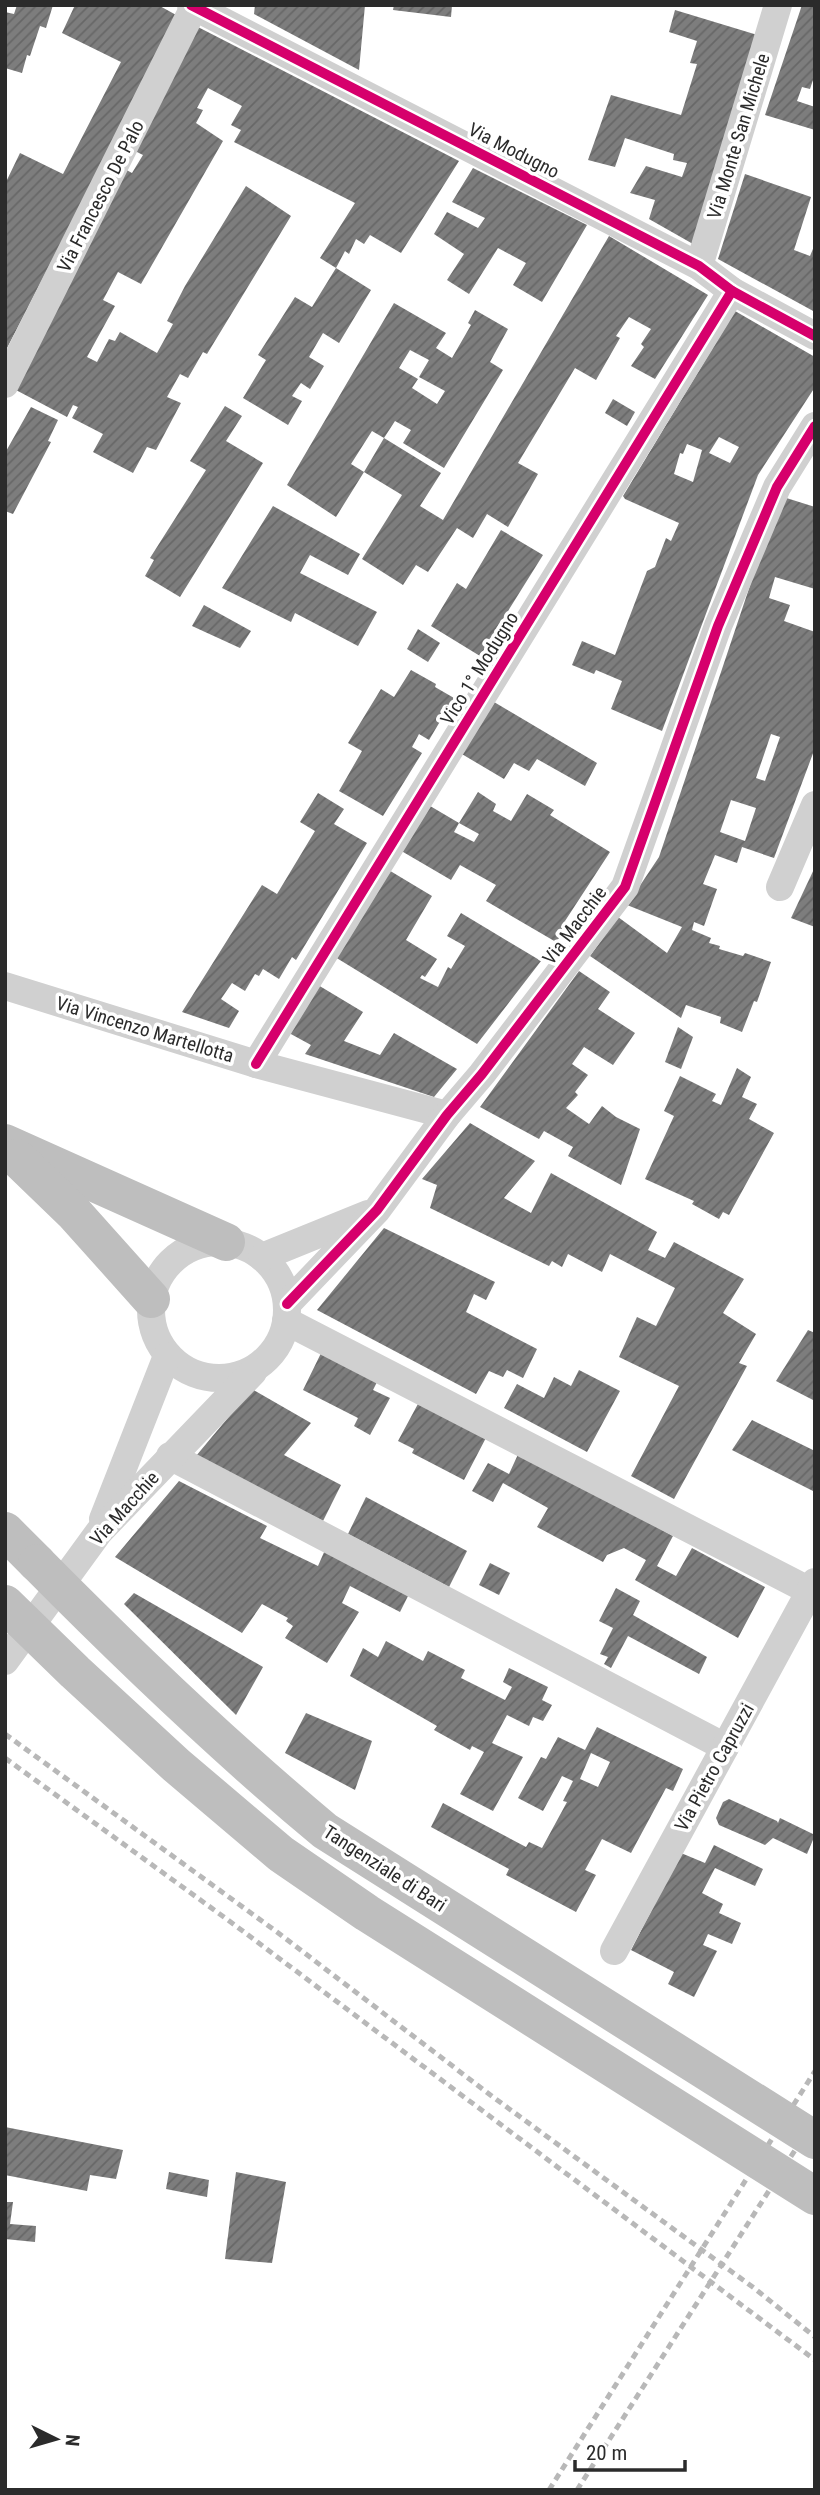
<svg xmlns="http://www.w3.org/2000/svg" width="820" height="2495" font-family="'Roboto Condensed',sans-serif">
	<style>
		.building { fill: url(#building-hatch); fill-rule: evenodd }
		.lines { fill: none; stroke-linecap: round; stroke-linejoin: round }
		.street { stroke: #d0d0d0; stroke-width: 28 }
		.highway { stroke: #bebebe; stroke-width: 38 }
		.rail { stroke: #b8b8b8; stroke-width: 5; stroke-dasharray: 7 5; stroke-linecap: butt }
		.highway-bridge { stroke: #bebebe; stroke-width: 38 }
		.cycleway-casing { stroke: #fff; stroke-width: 15 }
		.cycleway { stroke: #d6006c; stroke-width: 10 }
		.labels { text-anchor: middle; stroke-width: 7; stroke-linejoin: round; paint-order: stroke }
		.street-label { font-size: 19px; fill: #2b2b2b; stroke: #fff }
	</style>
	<defs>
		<pattern id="building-hatch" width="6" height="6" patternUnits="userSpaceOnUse" patternTransform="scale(1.75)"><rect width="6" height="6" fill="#7d7d7d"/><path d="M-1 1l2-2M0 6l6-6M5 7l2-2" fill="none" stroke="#676767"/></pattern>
	</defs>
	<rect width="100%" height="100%" fill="#fff"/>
	<g class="building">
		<polygon points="17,5 53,5 46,28 40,26 30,56 27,55 22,73 5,68 5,12 14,14"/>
		<polygon points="75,5 158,5 178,16 5,352 5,184 20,153 63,174 121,62 62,33"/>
		<polygon points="255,5 365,5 359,70 254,14"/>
		<polygon points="394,5 452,5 451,17 393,10"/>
		<polygon points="802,5 815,7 815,74 810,89 802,87 797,101 815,107 815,130 765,115"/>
		<polygon points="675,10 764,37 693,244 649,219 655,200 630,193 646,166 682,177 687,163 673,160 674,154 625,138 615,167 588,160 611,95 681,115 697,64 690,63 697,41 669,32"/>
		<polygon points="196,26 459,161 401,253 370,235 364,244 356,239 349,254 345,251 336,268 371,290 339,343 323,333 309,357 324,366 310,389 301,383 292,396 302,401 288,425 243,398 266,360 258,355 295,297 312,307 336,268 320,258 355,203 234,142 241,130 231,125 242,106 208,88 197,108 203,110 196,123 223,141 141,284 118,272 103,300 115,306 87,357 97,362 109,339 115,341 120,332 157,353 173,324 167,321 185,286 246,186 291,216 207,354 203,352 188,378 180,374 167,397 181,403 156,450 147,447 133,473 93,452 103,434 72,418 78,407 73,405 67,417 14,389 123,168 132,173 143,155 133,150"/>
		<polygon points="473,168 587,225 542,302 513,285 526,263 498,248 469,294 447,280 464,254 434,234 447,212 478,228 485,218 452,202"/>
		<polygon points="745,174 811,197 794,250 810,256 815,244 815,312 718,259"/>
		<polygon points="609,236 708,295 655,379 631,366 644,347 641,344 651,329 629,317 616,336 620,338 596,380 575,368 518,463 538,474 508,527 487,514 473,538 457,528 428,572 416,565 403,585 362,559 402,495 364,472 384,438 441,473 420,506 443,520"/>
		<path d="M394,303l52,30 -10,15 16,10 19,-33 -3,-2 7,-13 33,19 -18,33 13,8 -59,98 -41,-25 8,-13 -16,-9 -11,17 -12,-7 -21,33 13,8 -28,45 -49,-32zM410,350l19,10 -10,17 26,14 -8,13 -25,-16 6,-9 -19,-11z"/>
		<path d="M735,311l80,46v30l-57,88 -96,256 -51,-22 11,-28 -26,-11 -2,4 -22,-9 10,-24 33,14 32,-84 8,-4 11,-29 5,3 8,-18 -54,-24 -2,-3zM719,437l20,10 -9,16 -21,-10zM687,444l15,6 -9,32 -19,-8 6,-21 3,1z"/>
		<polygon points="613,399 635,412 627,426 605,413"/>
		<polygon points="225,406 242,416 226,441 263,463 180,597 145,576 154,560 150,558 206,470 190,461"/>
		<polygon points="31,407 58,420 48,441 51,442 13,514 5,511 5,453"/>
		<path d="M780,496l35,11v82l-40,-12 -6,21 21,7 -6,16 31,11v116l-41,110 -32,-11 -5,16 -22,-8 -12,29 14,5 -13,37 -10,-4 -2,8 19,8 -2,5 11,3 -1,3 24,7 2,-3 26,9 -14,40 -3,-1 -12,31 -22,-9 1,-6 -35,-12 -5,13 -91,-62 28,-39 49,36 15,-26 -55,-22 32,-48zM771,734l9,3 -15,44 -9,-3zM731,800l25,8 -11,33 -25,-9z"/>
		<polygon points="273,506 360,554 348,575 310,555 300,573 377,612 358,646 295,613 291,622 222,588"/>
		<polygon points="501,530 543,555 480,656 431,626 457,583 466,589"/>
		<polygon points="204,605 251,631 240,648 192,626"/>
		<polygon points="418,629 440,643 428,662 407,649"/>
		<polygon points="411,670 436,684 435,687 454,698 429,740 419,734 412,747 422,753 383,816 339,791 362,751 348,743 381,689 394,697"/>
		<polygon points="489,699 597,763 585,786 537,759 529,771 514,763 504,779 455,750"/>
		<polygon points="478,792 496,804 493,811 511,821 527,794 554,810 550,815 610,852 565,921 570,924 556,942 486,901 496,885 460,865 451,880 398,849 425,803 459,823 454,832 474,842 479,834 459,823"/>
		<polygon points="318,793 344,809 334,824 367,843 296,960 292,957 279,979 263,969 259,976 255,974 245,991 232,983 221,999 239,1011 229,1028 182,1012 262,885 277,894 315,831 300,822"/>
		<polygon points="815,867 815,927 791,918"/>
		<polygon points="387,869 432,896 406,940 437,959 425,977 422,975 420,978 438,987 448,967 451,969 465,946 447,936 461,913 541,961 477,1044 335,957"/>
		<polygon points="579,971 610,992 598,1009 635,1033 613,1065 584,1047 572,1064 588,1075 575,1092 578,1095 566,1108 589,1124 602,1106 616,1117 640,1129 621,1185 568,1156 573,1147 544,1131 539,1139 480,1107"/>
		<polygon points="318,985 363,1012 344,1041 380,1055 394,1033 457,1069 434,1097 305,1054 311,1045 289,1033"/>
		<polygon points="678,1027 693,1037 681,1069 665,1062"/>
		<polygon points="737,1068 751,1077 742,1097 757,1104 749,1119 774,1133 729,1215 723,1212 719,1219 692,1204 694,1201 645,1179 674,1116 664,1111 680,1076 716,1094 712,1101 721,1105"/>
		<polygon points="470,1123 535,1161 504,1198 531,1213 551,1173 657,1232 648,1250 665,1258 674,1242 744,1279 723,1313 756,1334 739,1363 747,1366 674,1499 631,1476 679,1386 619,1357 637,1317 656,1326 675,1288 610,1254 602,1272 568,1254 562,1267 552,1261 549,1266 430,1208 437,1185 422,1179"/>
		<polygon points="384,1228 495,1282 486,1300 474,1294 466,1312 537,1349 523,1378 507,1370 503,1377 489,1371 476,1394 317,1310"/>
		<polygon points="808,1330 815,1333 815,1401 776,1381"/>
		<polygon points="325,1345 381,1374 373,1390 390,1398 370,1435 354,1426 358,1418 303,1390"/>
		<polygon points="579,1370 620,1391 587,1452 504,1408 517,1384 544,1398 554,1377 571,1386"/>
		<polygon points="252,1389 311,1423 284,1455 341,1485 323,1521 196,1456"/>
		<polygon points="419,1402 489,1432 464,1480 412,1453 414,1449 398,1441"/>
		<polygon points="752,1420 815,1451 815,1492 732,1450"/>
		<polygon points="520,1450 673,1536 657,1566 676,1576 692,1548 765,1587 738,1638 635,1580 646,1560 624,1548 607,1555 603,1562 537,1527 548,1508 503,1483 493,1502 472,1491 488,1463 509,1474"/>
		<polygon points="179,1481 267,1526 260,1538 318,1566 325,1550 410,1592 400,1612 350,1586 342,1603 359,1612 327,1663 285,1638 293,1626 286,1621 288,1618 262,1604 242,1633 115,1557"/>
		<polygon points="366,1497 467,1551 449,1587 348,1534"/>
		<polygon points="490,1563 510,1573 499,1595 479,1585"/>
		<polygon points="616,1588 640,1601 633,1615 707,1657 699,1674 628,1636 611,1668 604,1664 608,1657 600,1654 613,1628 599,1621"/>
		<polygon points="134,1593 263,1667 236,1715 124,1604"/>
		<polygon points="386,1641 423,1661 428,1651 465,1670 461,1678 505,1700 512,1687 503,1682 509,1668 548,1687 542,1700 552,1705 543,1721 533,1717 529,1726 507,1715 492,1743 523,1757 493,1811 460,1794 484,1752 472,1746 470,1750 434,1730 437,1726 350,1676 363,1648 378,1657"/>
		<polygon points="306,1713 372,1741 355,1790 285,1753"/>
		<path d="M597,1727l86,42 -10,22 -7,-3 -35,65 -29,-14 -17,31 11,5 -20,37 -70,-37 3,-6 -78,-42 12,-24 83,44 3,-5 13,6 25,-46 -4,-1 10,-20 -11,-5 -19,35 -25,-13 23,-41 5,2 12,-22 27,13zM591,1753l19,9 -12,25 -18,-8z"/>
		<polygon points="729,1799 777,1821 778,1823 780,1818 815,1835 807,1854 773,1838 765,1845 719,1825 716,1818 723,1802"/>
		<polygon points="714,1845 763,1869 755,1886 715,1868 702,1893 723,1904 719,1913 741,1923 732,1944 708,1934 703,1945 717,1951 694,1997 668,1984 674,1972 631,1950 681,1853 705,1863"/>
		<polygon points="5,2127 123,2150 116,2179 90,2175 87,2191 5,2175"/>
		<polygon points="169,2172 209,2180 207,2197 166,2189"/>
		<polygon points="236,2172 286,2182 272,2263 225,2259"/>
		<polygon points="5,2202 13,2202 10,2224 36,2226 35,2242 5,2239"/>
	</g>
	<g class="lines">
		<g class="street">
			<polyline points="191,5 699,266 732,291 815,336"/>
			<polyline points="699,266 778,5"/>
			<polyline points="5,384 194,7"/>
			<polyline points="780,887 815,805"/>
			<polyline points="5,986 256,1064 447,1115"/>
			<polyline points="256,1064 732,291"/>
			<circle cx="219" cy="1310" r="68"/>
			<polyline points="262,1257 368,1214"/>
			<polyline points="287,1304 377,1210 447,1115 482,1074 625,887 718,626 777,487 815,426"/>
			<polyline points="286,1321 810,1591"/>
			<polyline points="170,1456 725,1747"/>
			<polyline points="103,1519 167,1356"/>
			<polyline points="5,1661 99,1532 253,1372"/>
			<polyline points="614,1951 815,1582"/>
		</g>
		<g class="highway">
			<polyline points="5,1143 226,1242"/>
			<polyline points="17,1158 74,1213 151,1299"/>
			<polyline points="5,1531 37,1563"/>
		</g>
		<g class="rail">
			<polyline points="5,1734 277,1932 493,2097 754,2288 815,2337"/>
			<polyline points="5,1758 228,1920 815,2360"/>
			<polyline points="549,2490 815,2071"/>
			<polyline points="577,2490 815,2119"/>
		</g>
		<g class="highway-bridge">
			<path d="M37,1563c92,93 187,184 288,268l490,309"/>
			<polyline points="5,1604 75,1672 176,1765 281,1854 367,1913 815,2196"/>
		</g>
		<defs>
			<g id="cycleway">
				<polyline points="191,5 699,266 732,291 815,336"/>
				<polyline points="256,1064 732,291"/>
				<polyline points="287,1304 377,1210 447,1115 482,1074 625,887 718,626 777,487 815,426"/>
			</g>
		</defs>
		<use href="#cycleway" class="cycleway-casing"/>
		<use href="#cycleway" class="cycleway"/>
	</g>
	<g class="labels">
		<g class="street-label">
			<text transform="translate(738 136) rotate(-73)" y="7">Via Monte San Michele</text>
			<text transform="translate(514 150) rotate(27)" y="7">Via Modugno</text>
			<text transform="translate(100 196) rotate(-63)" y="7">Via Francesco De Palo</text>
			<text transform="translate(479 668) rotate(-58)" y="7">Vico 1° Modugno</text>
			<text transform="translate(574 925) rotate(-53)" y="7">Via Macchie</text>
			<text transform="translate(145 1029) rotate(17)" y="7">Via Vincenzo Martellotta</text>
			<text transform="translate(124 1508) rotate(-48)" y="7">Via Macchie</text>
			<text transform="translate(714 1767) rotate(-61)" y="7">Via Pietro Capruzzi</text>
			<text transform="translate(385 1868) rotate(33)" y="7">Tangenziale di Bari</text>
		</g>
	</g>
	<rect width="820" height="2495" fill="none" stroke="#2b2b2b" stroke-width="14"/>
	<g transform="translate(56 2439) rotate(95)" stroke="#ffffff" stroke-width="5" paint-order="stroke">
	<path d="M0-5L12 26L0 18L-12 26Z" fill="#2b2b2b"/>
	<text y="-10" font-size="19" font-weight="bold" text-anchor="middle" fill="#2b2b2b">N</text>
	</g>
	<path d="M575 2460v10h110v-10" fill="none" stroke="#2b2b2b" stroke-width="3.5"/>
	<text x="586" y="2460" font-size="21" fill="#2b2b2b" stroke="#ffffff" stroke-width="5" paint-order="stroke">20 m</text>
</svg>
